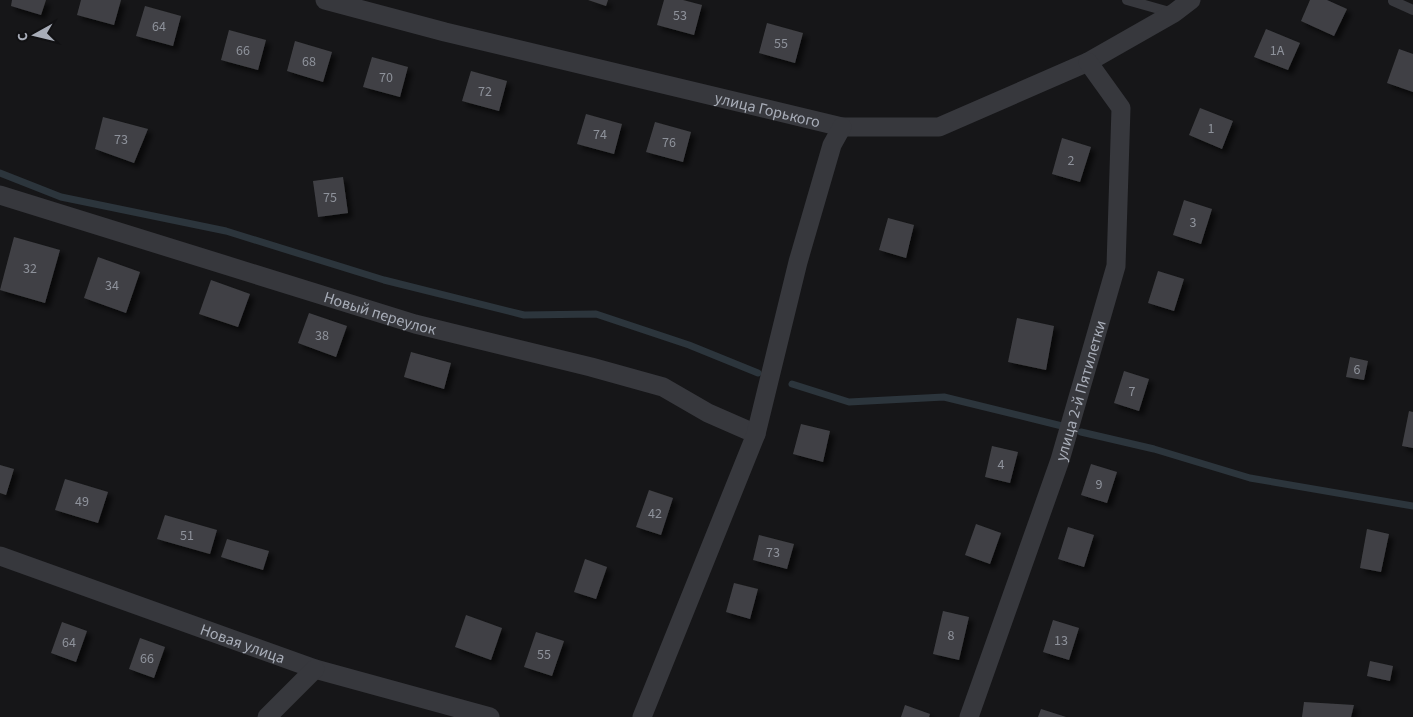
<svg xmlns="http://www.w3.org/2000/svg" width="1413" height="717" font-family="'Source Sans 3',sans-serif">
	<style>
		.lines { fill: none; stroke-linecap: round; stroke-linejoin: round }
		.stream { stroke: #2c353c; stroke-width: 7 }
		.building { fill: #404145; filter: url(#shadow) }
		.service { stroke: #37383d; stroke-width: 10 }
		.minor { stroke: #37383d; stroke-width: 19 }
		.labels { text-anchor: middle; stroke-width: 4; stroke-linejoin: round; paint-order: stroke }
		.number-label { font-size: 14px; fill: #8e929b }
		.street-label { font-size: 16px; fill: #a8adb8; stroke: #111113 }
	</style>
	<defs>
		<filter id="shadow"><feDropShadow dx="4.5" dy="4.5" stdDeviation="2.5" flood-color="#0009"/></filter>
	</defs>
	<rect width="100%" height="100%" fill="#161618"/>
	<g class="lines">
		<g class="stream">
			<polyline points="0,173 61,197 226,231 384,280 524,315 596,314 689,345 758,373"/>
			<polyline points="792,384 849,402 944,397 1062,426"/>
			<polyline points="1081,432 1154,449 1250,478 1413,506"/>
		</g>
	</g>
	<g class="building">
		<polygon points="12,0 46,0 41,15 11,6"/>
		<polygon points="81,0 121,0 114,25 77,15"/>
		<polygon points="588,0 608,0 606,6"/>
		<polygon points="664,0 683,0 702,5 694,35 657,25"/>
		<polygon points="1310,0 1327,0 1347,9 1334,36 1301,21"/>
		<polygon points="145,6 181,16 173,46 136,36"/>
		<polygon points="767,23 803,33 795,63 759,53"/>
		<polygon points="1266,29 1300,43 1288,70 1254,57"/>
		<polygon points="229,30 266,40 258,70 221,60"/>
		<polygon points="295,41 332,52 323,82 287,71"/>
		<polygon points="1399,49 1413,54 1413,92 1387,83"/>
		<polygon points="372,57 408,67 400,97 363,87"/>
		<polygon points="471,71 507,81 499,111 462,101"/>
		<polygon points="1200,108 1233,121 1222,149 1189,135"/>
		<polygon points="586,114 622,124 614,154 577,144"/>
		<polygon points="103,117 148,129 134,163 95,149"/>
		<polygon points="655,122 691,132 683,162 646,152"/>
		<polygon points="1062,138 1091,147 1080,182 1052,174"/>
		<polygon points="343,177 348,213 318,217 313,181"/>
		<polygon points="1184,200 1212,209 1201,244 1173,235"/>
		<polygon points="888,218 914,225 906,258 879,250"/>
		<polygon points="14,237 60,250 45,303 0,290"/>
		<polygon points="98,257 140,272 126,313 84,298"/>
		<polygon points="1158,271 1184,279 1174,311 1148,303"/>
		<polygon points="211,280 250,294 238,327 199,314"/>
		<polygon points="309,313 347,326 336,357 298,343"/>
		<polygon points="1017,318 1054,326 1046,370 1008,362"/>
		<polygon points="411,352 451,363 444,389 404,377"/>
		<polygon points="1350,357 1368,361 1364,380 1346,377"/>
		<polygon points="1124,371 1149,379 1139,411 1114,403"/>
		<polygon points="1409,411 1413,412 1413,448 1402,446"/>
		<polygon points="801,424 830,431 823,462 793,454"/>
		<polygon points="992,446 1018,452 1010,483 985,477"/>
		<polygon points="1091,464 1117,472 1107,503 1081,495"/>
		<polygon points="0,465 14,469 6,495 0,493"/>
		<polygon points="65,479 108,492 98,523 55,510"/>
		<polygon points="649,490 673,498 661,535 636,527"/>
		<polygon points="165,515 217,530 210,554 157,539"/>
		<polygon points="976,524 1001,533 990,564 965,555"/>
		<polygon points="1068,527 1094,535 1084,567 1058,559"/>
		<polygon points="1367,529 1389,534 1381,572 1360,568"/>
		<polygon points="759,535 794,544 787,569 753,560"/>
		<polygon points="227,539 269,551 263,570 221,557"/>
		<polygon points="585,559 607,567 596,599 574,592"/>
		<polygon points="734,583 758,589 750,619 726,612"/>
		<polygon points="943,611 969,617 959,660 933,654"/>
		<polygon points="466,615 502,628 491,660 455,647"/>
		<polygon points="1053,620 1079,628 1069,660 1043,652"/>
		<polygon points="62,622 87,631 76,662 51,653"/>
		<polygon points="536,632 564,641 552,676 524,667"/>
		<polygon points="140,638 165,647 154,678 129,669"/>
		<polygon points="1370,661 1393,666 1390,681 1367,676"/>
		<polygon points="1304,702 1354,705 1351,717 1302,717"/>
		<polygon points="905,705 930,714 929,717 901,717"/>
		<polygon points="1041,709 1066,717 1038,717"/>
	</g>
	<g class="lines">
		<g class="service">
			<polyline points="1127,0 1173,13"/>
			<polyline points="1393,1 1413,10"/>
		</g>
		<g class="minor">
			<path id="s1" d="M325,0l120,32 397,95h97l149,-65 86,-49 17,-13"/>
			<path id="s2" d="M0,195l415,129 176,43 72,20 45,26 48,21"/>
			<path id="s3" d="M0,556l315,113 175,48"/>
			<polyline points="267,717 315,669"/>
			<polyline points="642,717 756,434 798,262 832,145 842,127"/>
			<path id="s4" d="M969,717l91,-257 56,-194 5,-158 -33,-46"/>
		</g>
	</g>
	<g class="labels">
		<g class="number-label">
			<text x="680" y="20">53</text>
			<text x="159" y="31">64</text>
			<text x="781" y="48">55</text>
			<text x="243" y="55">66</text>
			<text x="1277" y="55">1А</text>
			<text x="309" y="66">68</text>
			<text x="386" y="82">70</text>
			<text x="485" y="96">72</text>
			<text x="1211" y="133">1</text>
			<text x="600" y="139">74</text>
			<text x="121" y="144">73</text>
			<text x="669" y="147">76</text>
			<text x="1071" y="165">2</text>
			<text x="330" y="202">75</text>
			<text x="1193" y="227">3</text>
			<text x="30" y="273">32</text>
			<text x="112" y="290">34</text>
			<text x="322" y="340">38</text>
			<text x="1357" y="374">6</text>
			<text x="1132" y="396">7</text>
			<text x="1001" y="469">4</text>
			<text x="1099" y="489">9</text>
			<text x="82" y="506">49</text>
			<text x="655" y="518">42</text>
			<text x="187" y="540">51</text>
			<text x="773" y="557">73</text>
			<text x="951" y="640">8</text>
			<text x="1061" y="645">13</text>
			<text x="69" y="647">64</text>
			<text x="544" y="659">55</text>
			<text x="147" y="663">66</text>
		</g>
		<g class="street-label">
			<text dy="6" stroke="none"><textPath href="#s1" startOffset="456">улица Горького</textPath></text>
			<text dy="6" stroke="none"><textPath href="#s2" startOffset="398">Новый переулок</textPath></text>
			<text dy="6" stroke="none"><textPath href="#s4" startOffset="345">улица 2-й Пятилетки</textPath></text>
			<text dy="6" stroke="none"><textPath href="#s3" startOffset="258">Новая улица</textPath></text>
		</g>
	</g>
	<g transform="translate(35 35) rotate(262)" stroke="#111113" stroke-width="4" paint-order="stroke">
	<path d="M0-4L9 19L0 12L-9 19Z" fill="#a8adb8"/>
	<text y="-8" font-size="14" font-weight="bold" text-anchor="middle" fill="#a8adb8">С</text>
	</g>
</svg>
